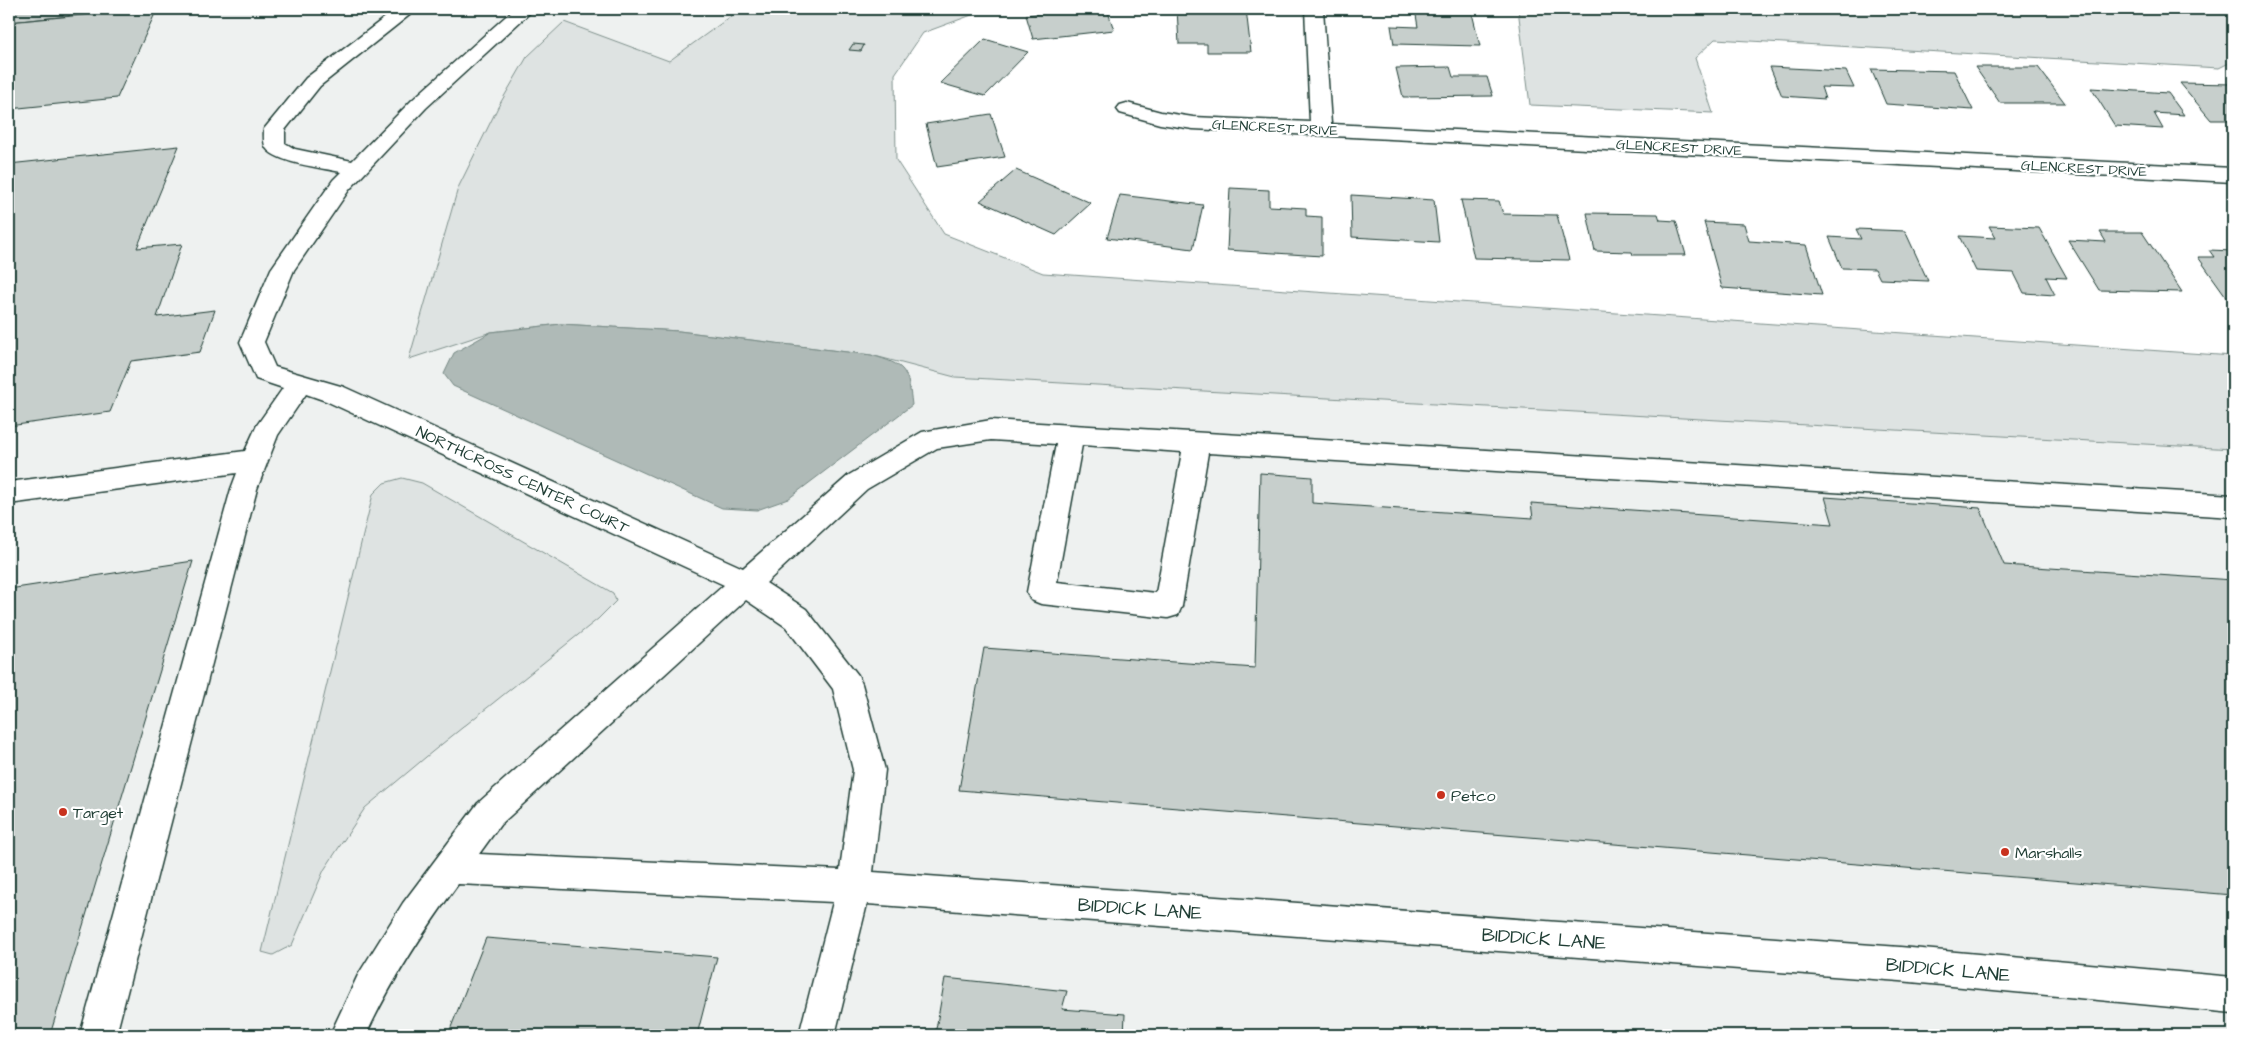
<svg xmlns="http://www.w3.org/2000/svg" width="2242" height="1044" font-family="'Architects Daughter',sans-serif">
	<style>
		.built { fill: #eef1f0 }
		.green { fill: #dee3e2; stroke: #7e908b }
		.water { fill: #afbab7; stroke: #758883 }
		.building { fill: #c7cfcc; stroke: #1f3d34 }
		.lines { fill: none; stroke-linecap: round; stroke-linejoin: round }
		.service-casing { stroke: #1f3d34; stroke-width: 3 }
		.minor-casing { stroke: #1f3d34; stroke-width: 3 }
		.service { fill: #fff; fill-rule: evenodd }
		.minor { fill: #fff; fill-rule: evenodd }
		.poi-dot { fill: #c8321e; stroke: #fff; stroke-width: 2 }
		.labels { text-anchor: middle; stroke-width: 4.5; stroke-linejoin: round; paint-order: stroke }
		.far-street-label { font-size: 14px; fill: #1f3d34; stroke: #fff }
		.street-label { font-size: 16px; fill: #1f3d34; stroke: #fff }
		.poi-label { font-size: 16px; fill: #1f3d34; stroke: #fff; text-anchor: start }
		.near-street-label { font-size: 19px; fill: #1f3d34; stroke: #fff }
	</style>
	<rect width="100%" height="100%" fill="#fff"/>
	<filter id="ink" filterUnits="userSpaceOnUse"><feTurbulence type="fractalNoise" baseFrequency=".02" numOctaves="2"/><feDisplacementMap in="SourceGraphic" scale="10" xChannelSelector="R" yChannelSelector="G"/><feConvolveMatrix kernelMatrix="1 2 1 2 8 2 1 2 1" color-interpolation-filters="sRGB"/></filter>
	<g filter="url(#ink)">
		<polygon class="built" points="9,9 741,9 669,61 564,22 458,188 409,359 491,332 871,355 955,377 2233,449 2233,1035 9,1035"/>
		<g class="green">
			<polygon points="741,9 988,9 923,33 895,74 896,160 944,234 1043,273 2233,356 2233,449 955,377 871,355 679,331 561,324 491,332 409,359 458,188 498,107 527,57 564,22 669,61"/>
			<polygon points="1518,9 2233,9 2233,61 2219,68 1715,39 1695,58 1713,113 1530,105"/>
			<polygon points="402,478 422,483 613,593 616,601 598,619 432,752 365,808 324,870 292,945 273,955 262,952 373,494 384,483"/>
		</g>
		<path class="water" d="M561,324l118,7 192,24c35,10 37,14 41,50l-124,94 -31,11 -35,-2 -269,-122 -9,-12 10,-21 37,-21z"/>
		<g class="building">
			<polygon points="9,9 72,9 69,16 9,22"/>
			<polygon points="146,9 157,9 117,98 9,109 9,22"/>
			<polygon points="1081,9 1107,9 1114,30 1033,39 1026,15"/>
			<polygon points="1177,9 1246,9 1251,52 1207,52 1207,44 1179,44"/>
			<polygon points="1415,9 1471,9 1480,46 1394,44 1391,26 1418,27"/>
			<polygon points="985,39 1028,52 985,96 940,83"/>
			<polygon points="853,44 864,45 861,51 849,50"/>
			<polygon points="1450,67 1453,77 1487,77 1493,96 1403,97 1396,68"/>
			<polygon points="1770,67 1846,71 1854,88 1821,87 1825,99 1782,96"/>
			<polygon points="1975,67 2038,67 2065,103 2000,103"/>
			<polygon points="1871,69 1954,71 1973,110 1886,104"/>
			<polygon points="2180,83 2233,84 2233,120 2211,120"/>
			<polygon points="2091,88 2168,93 2184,115 2154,113 2163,129 2115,126"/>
			<polygon points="991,114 1005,157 937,167 926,124"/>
			<polygon points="179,146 137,248 182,244 157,317 215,310 200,352 131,361 110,412 9,426 9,164"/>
			<polygon points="1016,170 1091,203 1056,235 980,201"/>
			<polygon points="1230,188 1269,190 1269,206 1306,208 1306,216 1322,217 1322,256 1227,250"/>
			<polygon points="1120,195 1203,205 1193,249 1107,238"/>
			<polygon points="1351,195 1434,200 1439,242 1352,237"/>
			<polygon points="1461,200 1499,201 1503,214 1557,215 1569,260 1474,258"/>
			<polygon points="1587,213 1658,214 1660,220 1676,221 1686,255 1633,255 1632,252 1595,251"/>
			<polygon points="1704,222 1744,224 1749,241 1806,245 1822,295 1722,288"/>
			<polygon points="1989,226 2039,228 2067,278 2046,277 2055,295 2024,293 2014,273 1976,271 1959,236 1996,238"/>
			<polygon points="1856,229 1905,231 1928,281 1880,279 1875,269 1842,268 1829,237 1861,239"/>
			<polygon points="2100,232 2142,232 2182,292 2099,290 2068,240 2106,242"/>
			<polygon points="2209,250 2233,251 2233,306 2198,257 2214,257"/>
			<polygon points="1260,473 1312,477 1312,503 1533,518 1531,503 1833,524 1825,497 1980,508 2004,565 2233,580 2233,895 959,790 984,648 1255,668"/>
			<polygon points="193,561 50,1035 9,1035 9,589"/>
			<polygon points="486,938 717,957 697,1035 448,1035"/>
			<polygon points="945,978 1067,991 1062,1009 1125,1014 1124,1035 935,1035"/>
		</g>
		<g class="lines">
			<defs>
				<path id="service" d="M396,9h21l-97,77 -35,44v13l10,6 57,12 60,-61 102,-91h20l-108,99 -77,82 -55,80 -30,72 11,25 69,20 399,181 106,-93 73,-43 69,-12 1242,75v22l-1025,-64 -26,153 -4,9 -10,3 -127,-14 -10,-4 -4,-8 29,-148 -65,-4 -54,8 -70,41 -101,94 40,26 52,66 4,9 23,86 -12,102 1027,75 333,30v36l-333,-32 -1033,-77 -32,131h-36l34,-133 -375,-18c-35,48 -67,97 -92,151h-36l28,-60 45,-72 75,-100 246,-218 -398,-184 -20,-7 -28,41 -21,54 -141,546h-36l151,-546 6,-16 -228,31v-22l236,-31 12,-26 26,-37 -27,-9 -16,-37 31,-73 62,-89 8,-8c-18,-4 -65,-9 -75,-24 -3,-5 -2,-13 -2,-19l42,-51zM1082,445l100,7 -26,141 -99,-11zM746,600l40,27 47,62 20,81 -13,100 -361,-16 21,-29z"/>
				<polygon id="minor" points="1305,9 1323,9 1331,124 2233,168 2233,182 1193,129 1160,124 1120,113 1117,109 1120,105 1127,103 1161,112 1193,117 1310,122"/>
			</defs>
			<use href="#service" class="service-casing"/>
			<use href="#minor" class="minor-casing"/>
			<use href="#service" class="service"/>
			<use href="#minor" class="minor"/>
		</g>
	</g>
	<g class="poi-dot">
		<circle cx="1441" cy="795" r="5"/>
		<circle cx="63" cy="812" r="5"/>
		<circle cx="2005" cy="852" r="5"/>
	</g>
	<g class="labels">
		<g class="far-street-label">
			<text transform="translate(1275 127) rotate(3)" y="5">GLENCREST DRIVE</text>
			<text transform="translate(1679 147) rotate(3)" y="5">GLENCREST DRIVE</text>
			<text transform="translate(2084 168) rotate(3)" y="5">GLENCREST DRIVE</text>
		</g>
		<g class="street-label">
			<text transform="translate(523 479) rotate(25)" y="6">NORTHCROSS CENTER COURT</text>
		</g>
		<g class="poi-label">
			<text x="1451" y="801">Petco</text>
			<text x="73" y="818">Target</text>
			<text x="2015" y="858">Marshalls</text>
		</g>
		<g class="near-street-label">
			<text transform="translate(1140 908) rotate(4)" y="7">BIDDICK LANE</text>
			<text transform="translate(1544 938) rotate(4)" y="7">BIDDICK LANE</text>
			<text transform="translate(1948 969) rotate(5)" y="7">BIDDICK LANE</text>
		</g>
	</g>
	<rect width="2242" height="1044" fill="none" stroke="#fff" stroke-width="30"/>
	<rect x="15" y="15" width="2212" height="1014" fill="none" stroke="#1f3d34" stroke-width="2" filter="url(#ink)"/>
</svg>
